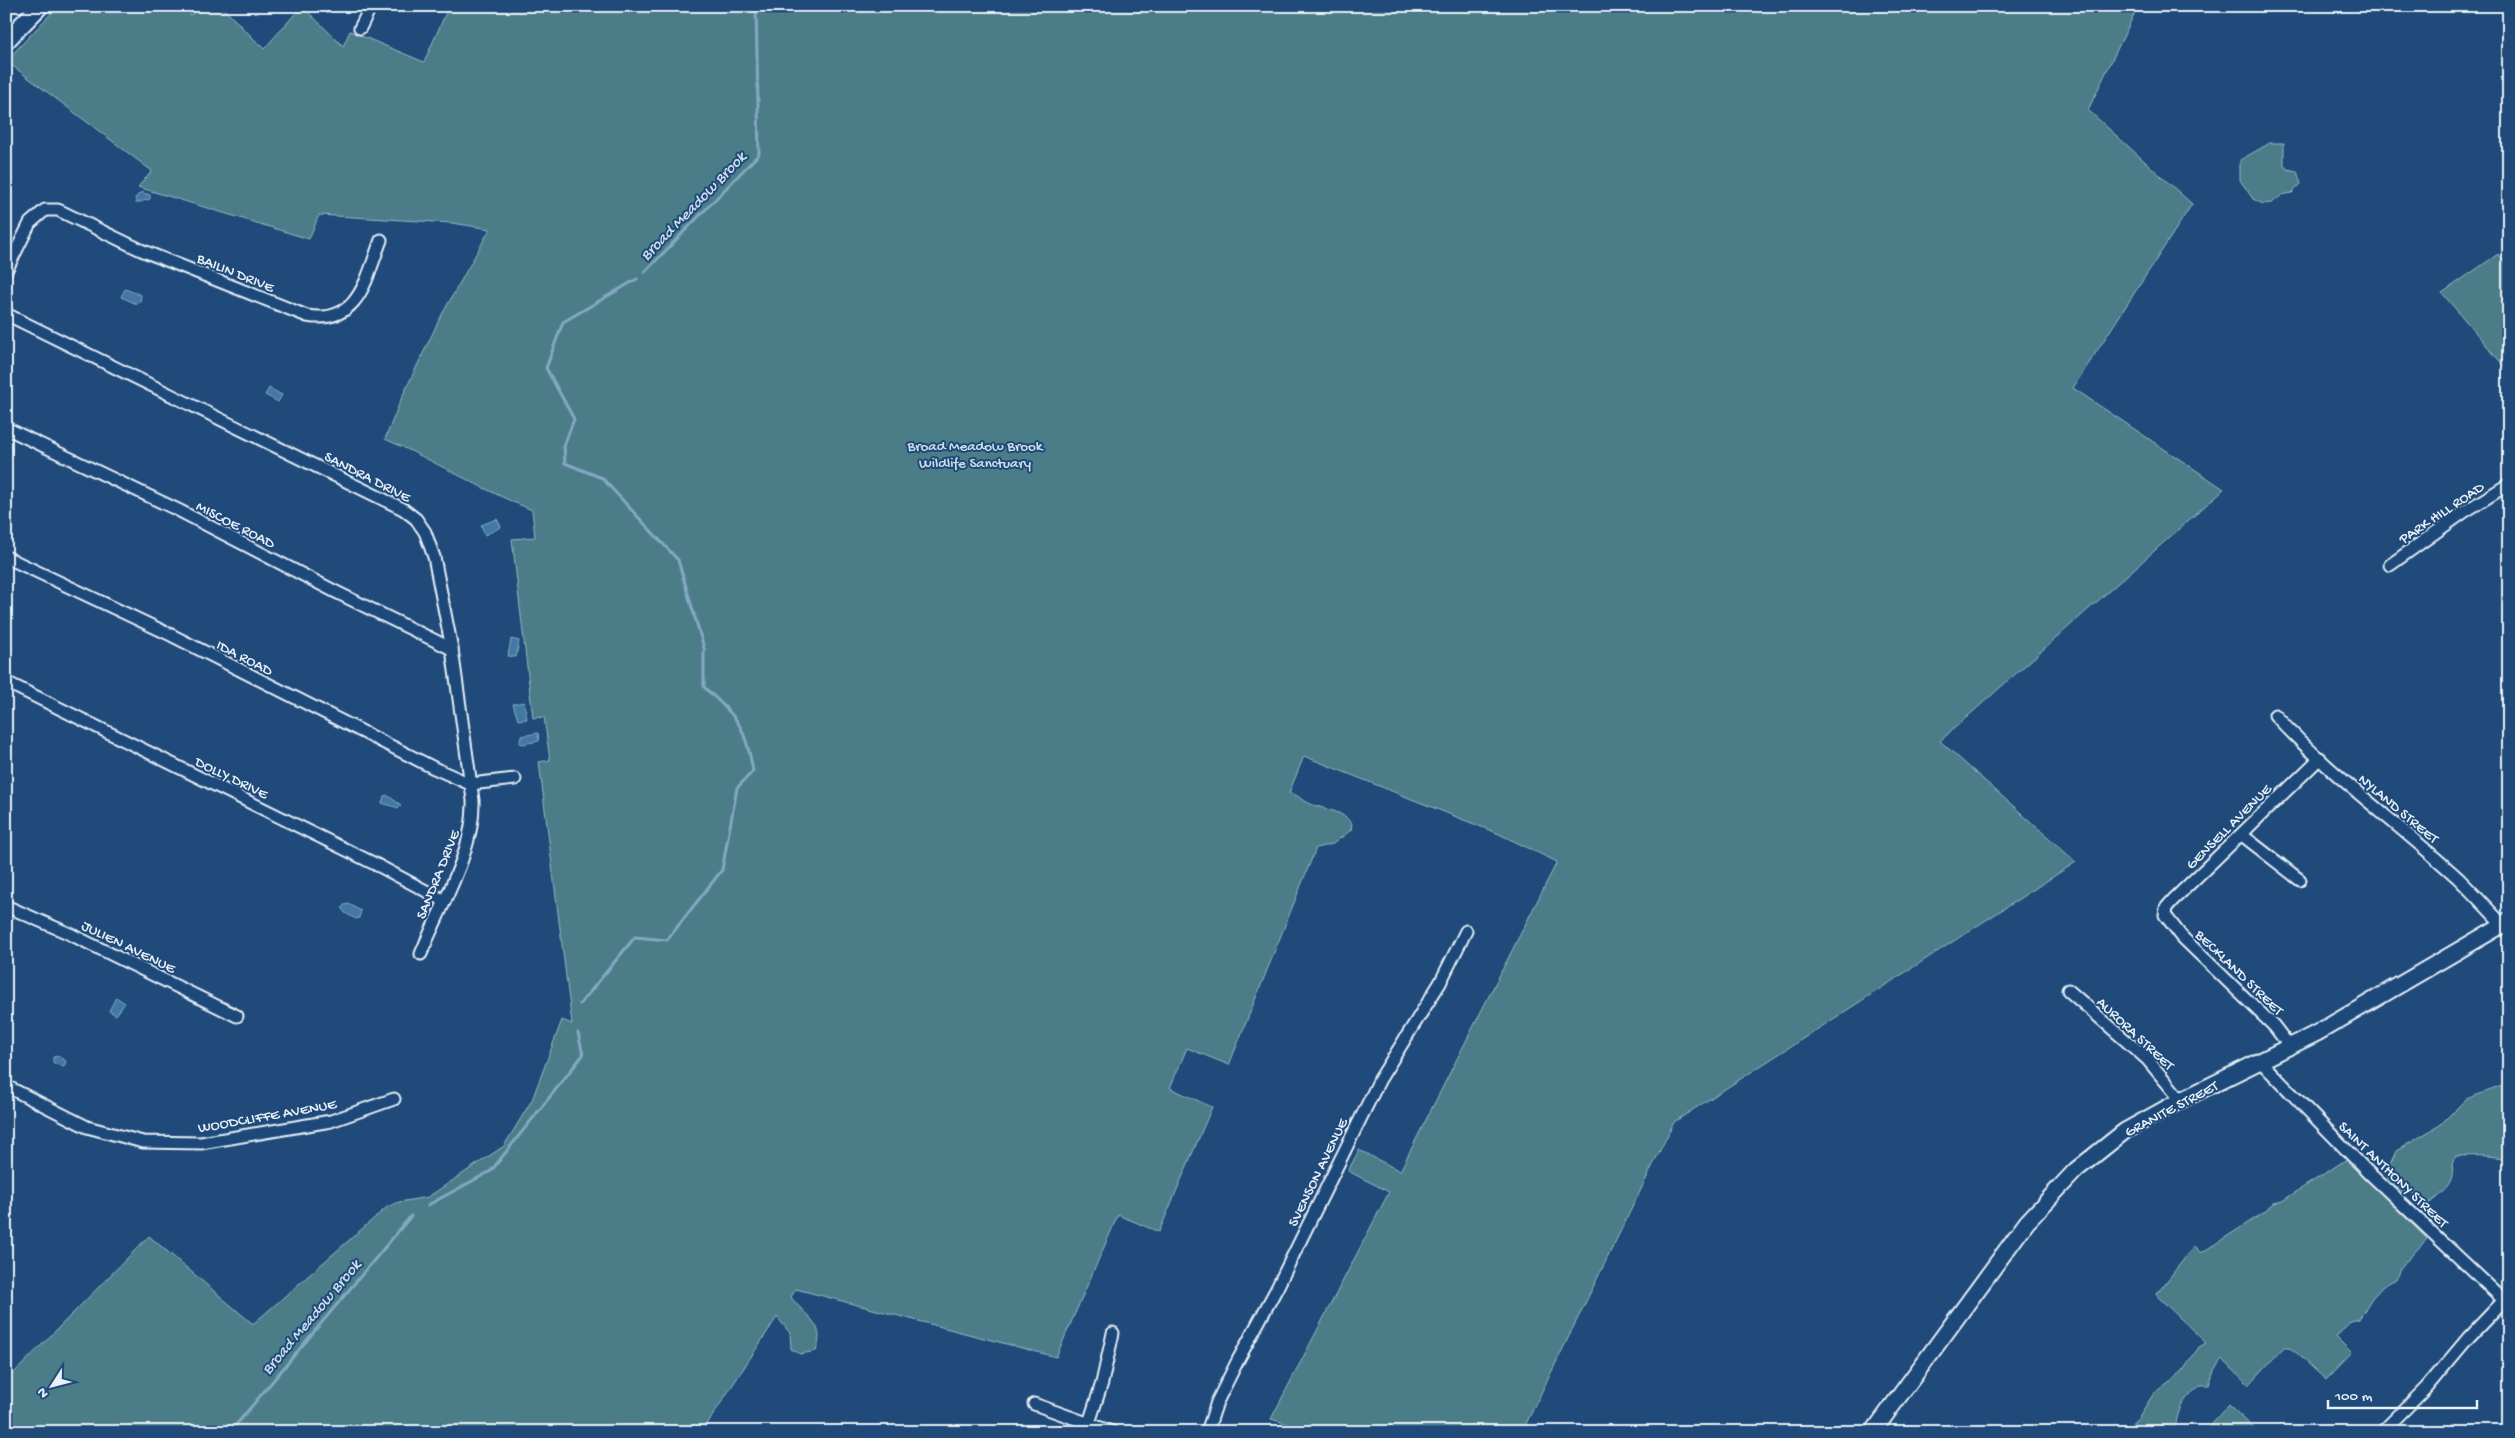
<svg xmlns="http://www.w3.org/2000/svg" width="2515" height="1438" font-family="'Gochi Hand',sans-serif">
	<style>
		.green { fill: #4b7d89; stroke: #9ab7c0 }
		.water { fill: #4378a1; stroke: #85a8c4 }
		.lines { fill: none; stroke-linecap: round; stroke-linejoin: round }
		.stream { stroke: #85a8c4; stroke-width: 3 }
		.minor-casing { stroke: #e8f1f8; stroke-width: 15 }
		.tertiary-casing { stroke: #e8f1f8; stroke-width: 19 }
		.secondary-casing { stroke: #e8f1f8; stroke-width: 20 }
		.minor { stroke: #1f4a7a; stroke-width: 11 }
		.tertiary { stroke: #1f4a7a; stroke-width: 15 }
		.secondary { stroke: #1f4a7a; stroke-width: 16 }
		.labels { text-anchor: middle; stroke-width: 4; stroke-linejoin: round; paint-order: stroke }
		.street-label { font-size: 15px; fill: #e8f1f8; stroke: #1f4a7a }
		.park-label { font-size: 15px; fill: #d0e0e7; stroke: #1f4a7a }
		.water-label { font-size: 16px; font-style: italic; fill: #cfdfeb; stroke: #1f4a7a }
	</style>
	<rect width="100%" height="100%" fill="#1f4a7a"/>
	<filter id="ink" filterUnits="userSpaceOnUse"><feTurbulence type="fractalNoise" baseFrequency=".02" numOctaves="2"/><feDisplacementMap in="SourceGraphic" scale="10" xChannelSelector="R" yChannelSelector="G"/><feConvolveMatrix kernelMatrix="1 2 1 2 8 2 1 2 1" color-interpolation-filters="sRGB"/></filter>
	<g filter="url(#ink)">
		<g class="green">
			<path d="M58,6h125l8,9 9,-9h21l43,43 38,-43 41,40 7,-15 74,31 25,-56h1689l-50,104 104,94 -119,184 151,101 -284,252 136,121 -402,260 -152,310h-207l-44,-13 118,-227 -41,-21 11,-21 41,21 157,-309 -58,-28 -195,-78 -15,37c8,1 10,5 17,9 16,8 34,6 46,22l-1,6 -18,14 -17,4 -87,217 -42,-17 -17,40 42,19 -53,125 -41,-17 -62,142 -260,-68 -5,8c14,20 36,26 25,54l-16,3 -9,-5 -1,-16 -13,-16 -75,115h-696v-51l143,-145 104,88 134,-117 12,-5 29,-5 76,-51 28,-46 30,-80 10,4 -33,-262 11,-2 -6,-43 -11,1 -21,-179 23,-2 -3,-27c-50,-20 -97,-49 -147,-71l17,-42 38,-79 50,-89 -38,-6 -133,-8 -10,24 -171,-52 14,-16 -146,-110z"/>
			<polygon points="2270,143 2284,143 2284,165 2287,169 2297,171 2301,184 2292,193 2282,195 2272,203 2263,204 2253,199 2240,180 2240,160"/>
			<polygon points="2498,254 2509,266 2509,372 2442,293"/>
			<path d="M2505,1085h4v75c-19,-6 -34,-4 -53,-4 -4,7 -3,14 -4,21 -2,11 -14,19 -22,26h-9l-8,-10 -11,-1 -8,-6 -6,-7 -1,-8 9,-20 44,-26 26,-26z"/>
			<path d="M2347,1159l80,80 -27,29 -4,11 -13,7 -11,12 -13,21 -8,2 -15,16 16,16 -26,27 -36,-33h-6l-35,38 -27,-26 -8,11 -5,15h-8c-18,14 -24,24 -26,47h-53l16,-14 16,-25 28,-21 17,-25 7,-4 -50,-48 38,-49 7,7 64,-41 8,-9 9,-2z"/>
			<polygon points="2229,1405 2258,1432 2205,1432"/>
		</g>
		<g class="water">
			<polygon points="141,192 150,195 150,199 136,203 135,198"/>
			<polygon points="125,289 141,295 140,302 137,304 121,297"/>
			<polygon points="269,388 282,395 278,402 265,395"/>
			<polygon points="497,519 501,527 485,535 481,525"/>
			<polygon points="511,639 519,641 516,657 508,656"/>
			<polygon points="524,702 527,719 518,720 513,704"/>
			<polygon points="538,733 539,741 523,744 520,743 521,736"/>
			<polygon points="387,795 401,805 398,808 382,803 384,796"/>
			<polygon points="349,904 361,911 359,918 356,919 345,913 342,909 344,905"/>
			<polygon points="116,997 125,1003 116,1015 109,1011"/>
			<polygon points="58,1056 66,1061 64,1067 53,1063 53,1057"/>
		</g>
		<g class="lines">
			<g class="stream">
				<polyline points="645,272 759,154 756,6"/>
				<path d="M580,1004l55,-67 32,3 55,-70 15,-82 16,-17c-8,-47 -15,-52 -49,-84v-39l-26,-88 -76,-82 -37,-15 -1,-17 10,-27 -28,-51 17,-46 74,-43"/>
				<polyline points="428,1205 491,1171 583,1055 578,1033"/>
				<polyline points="230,1432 411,1216"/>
			</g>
			<defs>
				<g id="minor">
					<polyline points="360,28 371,6"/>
					<path d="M6,271l24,-48 15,-13h13l83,40 166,66c52,9 59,-37 74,-76"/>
					<path d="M6,314l397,195 13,10 9,13 9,25 18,92 21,151c2,50 -33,107 -52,154"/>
					<polyline points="6,428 178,510 334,591 452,649"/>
					<polyline points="6,557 171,635 434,768 470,784 515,779"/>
					<polyline points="2390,565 2464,512 2509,484"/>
					<polyline points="6,682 379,866 443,900"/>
					<path d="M2275,715c55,60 123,108 183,163 15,15 30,31 45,47"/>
					<polyline points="2242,835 2300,880"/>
					<polyline points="6,906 70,934 237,1016"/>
					<polyline points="2068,990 2147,1059 2181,1100"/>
					<polyline points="2290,1047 2274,1026 2182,937 2165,915 2166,908 2173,900 2320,758"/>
					<polyline points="2261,1062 2368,1172 2509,1305"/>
					<polyline points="6,1086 87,1127 143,1142 201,1143 331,1121 394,1099"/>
					<polyline points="1034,1404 1112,1432"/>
					<polyline points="1089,1423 1102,1383 1113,1333"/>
					<polyline points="1207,1432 1217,1402 1238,1360 1277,1288 1380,1079 1440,983 1466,931"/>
					<polyline points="2382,1432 2426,1388 2468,1338 2508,1296"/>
				</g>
				<polyline id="tertiary" points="1873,1432 2027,1222 2076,1170 2125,1131 2181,1100 2317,1033 2509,921"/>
				<polyline id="secondary" points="6,41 40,6"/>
			</defs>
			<use href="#minor" class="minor-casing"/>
			<use href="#tertiary" class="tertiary-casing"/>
			<use href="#secondary" class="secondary-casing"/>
			<use href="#minor" class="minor"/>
			<use href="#tertiary" class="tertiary"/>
			<use href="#secondary" class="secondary"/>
		</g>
	</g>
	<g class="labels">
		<g class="street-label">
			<text transform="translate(236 272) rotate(22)" y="5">BAILIN DRIVE</text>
			<text transform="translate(368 476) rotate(27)" y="5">SANDRA DRIVE</text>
			<text transform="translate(2441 512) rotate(-34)" y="5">PARK HILL ROAD</text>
			<text transform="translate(236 524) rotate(27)" y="5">MISCOE ROAD</text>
			<text transform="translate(245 657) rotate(27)" y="5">IDA ROAD</text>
			<text transform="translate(232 777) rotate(26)" y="5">DOLLY DRIVE</text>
			<text transform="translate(2399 808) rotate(40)" y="5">NYLAND STREET</text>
			<text transform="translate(2228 826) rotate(-45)" y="5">GENSELL AVENUE</text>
			<text transform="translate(437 874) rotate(-68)" y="5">SANDRA DRIVE</text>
			<text transform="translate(129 946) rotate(26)" y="5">JULIEN AVENUE</text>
			<text transform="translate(2240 972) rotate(44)" y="5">BECKLAND STREET</text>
			<text transform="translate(2136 1033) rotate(43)" y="5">AURORA STREET</text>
			<text transform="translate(2171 1108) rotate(-28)" y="5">GRANITE STREET</text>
			<text transform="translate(267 1115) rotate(-10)" y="5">WOODCLIFFE AVENUE</text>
			<text transform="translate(1317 1172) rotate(-64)" y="5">SVENSON AVENUE</text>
			<text transform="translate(2394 1174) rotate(44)" y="5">SAINT ANTHONY STREET</text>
		</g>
		<g class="park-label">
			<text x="975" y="450">Broad Meadow Brook<tspan x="975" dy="17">Wildlife Sanctuary</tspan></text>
		</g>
		<g class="water-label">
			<text transform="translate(692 205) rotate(-46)" y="6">Broad Meadow Brook</text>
			<text transform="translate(310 1316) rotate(-50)" y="6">Broad Meadow Brook</text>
		</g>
	</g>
	<rect width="2515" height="1438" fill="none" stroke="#1f4a7a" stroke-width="25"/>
	<rect x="12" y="12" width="2490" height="1413" fill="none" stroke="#e8f1f8" stroke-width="2" filter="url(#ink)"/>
	<g transform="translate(52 1386) rotate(234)" stroke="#1f4a7a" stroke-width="4" paint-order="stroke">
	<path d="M0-4L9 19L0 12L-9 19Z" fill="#e8f1f8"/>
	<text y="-8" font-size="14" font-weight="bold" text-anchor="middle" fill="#e8f1f8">N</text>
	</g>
	<path d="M2328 1400v8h149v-8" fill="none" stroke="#e8f1f8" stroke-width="2.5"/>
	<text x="2335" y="1400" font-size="15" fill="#e8f1f8" stroke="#1f4a7a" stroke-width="4" paint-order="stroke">100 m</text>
</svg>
